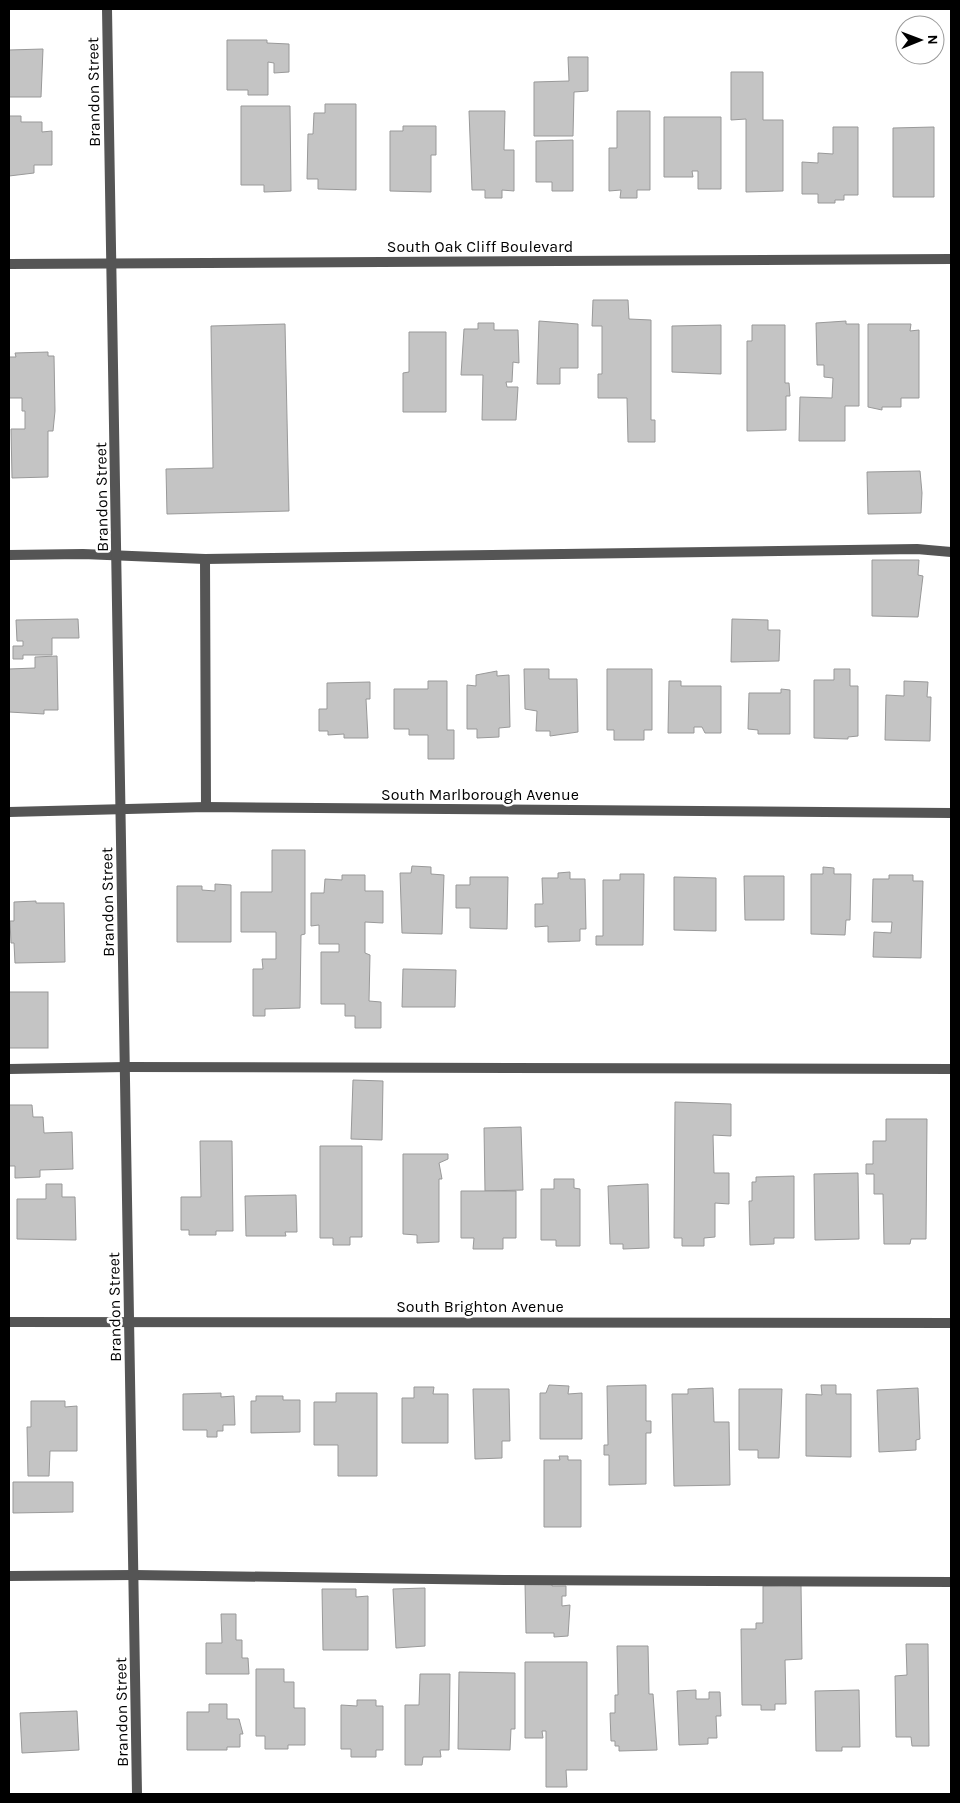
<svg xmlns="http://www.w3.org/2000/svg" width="960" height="1803" font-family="Karla,sans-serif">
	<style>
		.building { fill: #c4c4c4; stroke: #999 }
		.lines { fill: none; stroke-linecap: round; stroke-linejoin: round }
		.service { stroke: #555; stroke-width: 10 }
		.minor { stroke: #555; stroke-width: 10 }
		.labels { text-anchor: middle; stroke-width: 5; stroke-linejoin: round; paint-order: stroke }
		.street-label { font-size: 16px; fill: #000; stroke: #fff }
	</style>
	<rect width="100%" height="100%" fill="#fff"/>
	<g class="building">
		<polygon points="227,40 267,40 267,43 289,44 289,72 274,73 274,63 268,62 268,95 248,95 248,90 227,90"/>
		<polygon points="43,49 41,97 9,97 9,50"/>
		<polygon points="568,57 588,57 588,91 574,92 573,136 534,136 534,82 569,81"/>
		<polygon points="731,72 763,72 763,120 783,120 783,191 746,192 746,119 731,120"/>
		<polygon points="325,104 356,104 356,190 318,189 318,179 307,179 308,134 313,134 314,113 325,113"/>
		<polygon points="241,106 290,106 291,191 264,192 264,185 241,185"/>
		<polygon points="469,111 505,111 504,150 514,150 514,191 502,190 502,198 485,198 485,190 472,190"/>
		<polygon points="617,111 650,111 650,190 637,190 637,198 620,198 621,190 609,191 609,148 617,148"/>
		<polygon points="9,116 21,116 21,122 42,122 42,132 52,131 52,165 34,165 34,173 9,176"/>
		<polygon points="664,117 721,117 721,189 698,189 698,171 692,171 693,177 664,177"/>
		<polygon points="403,126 436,126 436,155 431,155 431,192 390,191 390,131 403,131"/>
		<polygon points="833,127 858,127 858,195 844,195 844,200 835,200 835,203 818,203 818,194 802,194 802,162 818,163 818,153 833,154"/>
		<polygon points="934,127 934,197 893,197 893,128"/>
		<polygon points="573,140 573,191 552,191 552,182 536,182 536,141"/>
		<polygon points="593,300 628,300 629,319 651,320 651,420 655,420 655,442 628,442 627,398 598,398 598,374 602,374 602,326 592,326"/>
		<polygon points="539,321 578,324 578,368 560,368 560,384 537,384"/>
		<polygon points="846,321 846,324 859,324 859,406 845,406 845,441 799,441 800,397 832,398 833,378 824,377 824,365 817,365 816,323"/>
		<polygon points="478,323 494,323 494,330 518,330 519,363 513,362 512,382 506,382 507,387 518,387 516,420 482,420 483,375 461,375 464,329 478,329"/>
		<polygon points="285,324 289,511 167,514 166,469 213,468 211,326"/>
		<polygon points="868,324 911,324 910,331 919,330 919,398 901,398 901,407 882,407 882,410 868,407"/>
		<polygon points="721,325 721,374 672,372 672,326"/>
		<polygon points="752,325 785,325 785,383 789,383 790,396 786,396 786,430 747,431 747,341 752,341"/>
		<polygon points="409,332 446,332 446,412 403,412 403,373 409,372"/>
		<polygon points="48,352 48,356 54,356 55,411 53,431 48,431 48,477 12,478 11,429 25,429 25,411 22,411 22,398 9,398 9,357 16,357 15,353"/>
		<polygon points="920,471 922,493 921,513 868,514 867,472"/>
		<polygon points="872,560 919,560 918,575 923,576 918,617 872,616"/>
		<polygon points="78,619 79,638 52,638 52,655 23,655 23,659 13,659 13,646 23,646 23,641 17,641 16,620"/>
		<polygon points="732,619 768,620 768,630 780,630 779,661 731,662"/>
		<polygon points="57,656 58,710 44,710 44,714 9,712 9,669 35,668 35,657"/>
		<polygon points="524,669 549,669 549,679 577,679 578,732 550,736 550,731 536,731 537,711 525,709"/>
		<polygon points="607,669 652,669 652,730 644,730 644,740 614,740 614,730 607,730"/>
		<polygon points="834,669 850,669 850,686 858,686 858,736 848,737 848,739 814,738 814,680 834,680"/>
		<polygon points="497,671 497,676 509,675 510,727 499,728 499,737 477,738 477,729 467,729 467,685 476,686 476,675"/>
		<polygon points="428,681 447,681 447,730 454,730 454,759 428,759 428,735 409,735 409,729 394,729 394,689 428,689"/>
		<polygon points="669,681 681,681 681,686 721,686 721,733 705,733 702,727 694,727 694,733 668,733"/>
		<polygon points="904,681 928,682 927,697 931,697 930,741 885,740 886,695 904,696"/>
		<polygon points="370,682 370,699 366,699 368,738 344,738 344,734 328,735 328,731 319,731 319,709 327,709 327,683"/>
		<polygon points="781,689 790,690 790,734 758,734 758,730 748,729 749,693 781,693"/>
		<polygon points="272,850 305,850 305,934 301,935 300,1008 265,1009 265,1016 253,1016 253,969 263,969 262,959 276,959 276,932 241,932 241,892 272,892"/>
		<polygon points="412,866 431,867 431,874 444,875 442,934 402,933 400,873 411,873"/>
		<polygon points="823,867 834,868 834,874 851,874 850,920 846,920 845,935 811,934 811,874 823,874"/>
		<polygon points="570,872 570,879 585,879 586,929 580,929 580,941 548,942 548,926 535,927 535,904 543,904 542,878 558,878 558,873"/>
		<polygon points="620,874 644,874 643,945 596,945 596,936 603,936 603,880 620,880"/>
		<polygon points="342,875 365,875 365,891 383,891 383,923 365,922 365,953 370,955 369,1001 381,1002 381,1028 355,1028 355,1016 345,1016 345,1004 321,1004 321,952 339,952 339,944 319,944 319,925 311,926 311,893 324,893 325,879 342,880"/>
		<polygon points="889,875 913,875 913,881 923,881 921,958 873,957 874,932 891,933 892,922 872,922 873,879 889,879"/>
		<polygon points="744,876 784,876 784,920 745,920"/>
		<polygon points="470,877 508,877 507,929 470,928 470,908 456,908 456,885 470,885"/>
		<polygon points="674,877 716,878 716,931 674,930"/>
		<polygon points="215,884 231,885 231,942 177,942 177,886 202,886 202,890 215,891"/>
		<polygon points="36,901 36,903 64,903 65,962 15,963 14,943 11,943 10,921 14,921 14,902"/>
		<polygon points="403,969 456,970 455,1007 402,1007"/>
		<rect x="9" y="992" width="39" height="56"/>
		<polygon points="353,1080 383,1081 382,1140 351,1139"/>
		<polygon points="675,1102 731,1104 731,1136 713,1135 714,1173 729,1173 729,1204 715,1203 715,1237 704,1238 704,1246 682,1246 682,1238 674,1238"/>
		<polygon points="9,1105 32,1105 33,1117 43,1117 44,1133 72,1132 73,1169 40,1170 40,1177 15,1178 15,1166 9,1166"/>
		<polygon points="886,1119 927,1119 926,1239 911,1239 910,1244 884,1244 883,1194 874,1194 874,1174 866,1174 866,1164 873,1164 873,1141 886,1141"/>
		<polygon points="521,1127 523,1190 485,1191 484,1128"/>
		<polygon points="200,1141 232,1141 233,1231 216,1231 216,1235 189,1235 189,1230 181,1230 181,1197 201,1197"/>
		<polygon points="320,1146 362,1146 362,1237 350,1237 350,1245 333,1245 333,1238 320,1238"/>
		<polygon points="403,1154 448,1154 448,1159 439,1163 442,1179 439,1179 439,1242 417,1243 417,1235 403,1234"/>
		<polygon points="858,1173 859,1239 815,1240 814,1174"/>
		<polygon points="794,1176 794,1238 774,1238 774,1244 750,1245 749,1201 752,1201 752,1182 756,1182 756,1177"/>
		<polygon points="554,1179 574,1179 574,1188 580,1189 580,1246 556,1246 556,1240 541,1240 541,1189 554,1189"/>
		<polygon points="46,1184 62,1184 62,1197 75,1197 76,1240 17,1239 17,1199 46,1199"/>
		<polygon points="648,1184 649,1248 623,1249 623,1244 610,1244 608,1186"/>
		<polygon points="461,1191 516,1191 516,1238 503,1238 503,1249 473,1249 474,1238 461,1238"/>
		<polygon points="296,1195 297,1232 285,1232 286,1236 246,1236 245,1196"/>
		<polygon points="549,1385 569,1386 568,1394 582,1393 582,1439 540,1439 540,1393 546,1393"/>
		<polygon points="646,1385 646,1421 651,1421 651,1433 646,1433 646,1484 609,1485 609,1455 604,1455 604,1445 608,1445 607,1386"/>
		<polygon points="821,1385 836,1385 836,1394 851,1394 851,1457 806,1456 806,1394 822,1395"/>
		<polygon points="414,1387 434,1387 433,1394 448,1394 448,1443 402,1443 402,1398 414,1398"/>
		<polygon points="713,1388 714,1422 729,1422 730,1485 674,1486 672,1394 688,1394 688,1389"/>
		<polygon points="918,1388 920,1439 916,1440 916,1450 879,1452 877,1390"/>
		<polygon points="473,1389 509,1389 510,1441 502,1441 502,1458 475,1459"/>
		<polygon points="739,1389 782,1389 779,1458 758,1458 758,1450 739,1450"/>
		<polygon points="221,1393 221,1397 234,1396 235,1425 223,1425 223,1431 217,1431 217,1437 207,1437 207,1430 183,1430 183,1394"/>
		<polygon points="336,1393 377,1393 377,1476 338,1476 338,1445 314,1445 314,1402 336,1402"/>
		<polygon points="256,1396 283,1396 283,1400 300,1400 300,1432 251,1433 251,1401 256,1401"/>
		<polygon points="31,1401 65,1401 65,1407 77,1406 77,1451 50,1451 49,1476 28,1476 27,1427 31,1427"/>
		<polygon points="559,1456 568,1456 568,1460 581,1460 581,1527 544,1527 544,1460 560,1460"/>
		<polygon points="13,1482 73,1482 73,1512 13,1513"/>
		<polygon points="525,1583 552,1583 552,1586 566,1586 566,1596 562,1596 562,1606 570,1605 568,1636 554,1637 554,1633 526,1633"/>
		<polygon points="801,1585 802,1659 785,1660 786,1704 775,1704 775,1710 761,1710 761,1705 742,1705 741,1629 756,1629 756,1623 763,1623 763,1586"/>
		<polygon points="425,1588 425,1646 396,1648 393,1589"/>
		<polygon points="322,1589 356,1589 356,1597 368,1596 368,1650 323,1650"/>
		<polygon points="221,1614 236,1614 236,1640 242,1640 242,1658 248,1658 249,1674 206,1674 206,1643 222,1643"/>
		<polygon points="906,1644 928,1644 929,1746 912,1746 911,1737 896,1737 895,1676 907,1675"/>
		<polygon points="617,1646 648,1646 649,1694 653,1694 657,1750 619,1751 619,1746 615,1746 615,1741 611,1741 610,1713 615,1713 615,1695 618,1695"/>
		<polygon points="525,1662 587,1662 587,1770 566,1770 567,1787 546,1787 546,1731 542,1731 543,1738 525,1738"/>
		<polygon points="256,1669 284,1669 284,1682 294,1682 294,1708 305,1708 305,1745 288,1745 288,1749 265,1749 265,1736 256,1736"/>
		<polygon points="459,1672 515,1673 515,1729 511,1729 510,1750 458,1749"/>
		<polygon points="420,1674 450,1674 449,1750 440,1750 441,1757 423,1757 422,1765 405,1765 405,1705 419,1705"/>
		<polygon points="696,1690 696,1699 709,1699 709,1692 720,1692 721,1716 716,1716 717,1738 708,1738 708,1744 679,1745 677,1691"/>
		<polygon points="859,1690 860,1747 842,1747 842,1751 816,1751 815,1691"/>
		<polygon points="357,1700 376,1700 376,1706 383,1706 383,1750 376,1750 376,1757 351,1757 351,1749 341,1749 341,1705 357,1706"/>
		<polygon points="209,1704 227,1704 227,1719 239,1719 243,1734 240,1734 240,1747 227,1747 227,1750 187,1750 187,1712 209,1712"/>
		<polygon points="77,1711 79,1750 22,1753 20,1713"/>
	</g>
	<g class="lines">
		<g class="service">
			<polyline points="9,555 83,554 205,559 917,549 951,552"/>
			<polyline points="205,559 206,807"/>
			<polyline points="9,1069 126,1067 951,1069"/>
			<polyline points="9,1576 134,1575 504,1580 951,1582"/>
		</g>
		<g class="minor">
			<polyline points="107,9 137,1794"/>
			<polyline points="9,264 951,259"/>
			<polyline points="9,812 206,807 951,813"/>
			<polyline points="9,1322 951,1323"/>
		</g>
	</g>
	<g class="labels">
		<g class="street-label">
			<text transform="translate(93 92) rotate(-91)" y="6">Brandon Street</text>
			<text x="480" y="252">South Oak Cliff Boulevard</text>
			<text transform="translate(101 497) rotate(-91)" y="6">Brandon Street</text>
			<text x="480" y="800">South Marlborough Avenue</text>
			<text transform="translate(107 902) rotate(-91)" y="6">Brandon Street</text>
			<text x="480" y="1312">South Brighton Avenue</text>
			<text transform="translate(114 1307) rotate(-91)" y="6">Brandon Street</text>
			<text transform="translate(121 1712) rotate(-91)" y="6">Brandon Street</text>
		</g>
	</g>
	<rect width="960" height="1803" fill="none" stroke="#000000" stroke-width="20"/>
	<g transform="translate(920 40) rotate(89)"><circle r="24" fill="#ffffff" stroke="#999999"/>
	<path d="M0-4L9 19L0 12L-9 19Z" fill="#000000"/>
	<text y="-8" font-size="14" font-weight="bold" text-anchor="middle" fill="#000000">N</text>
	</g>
</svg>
